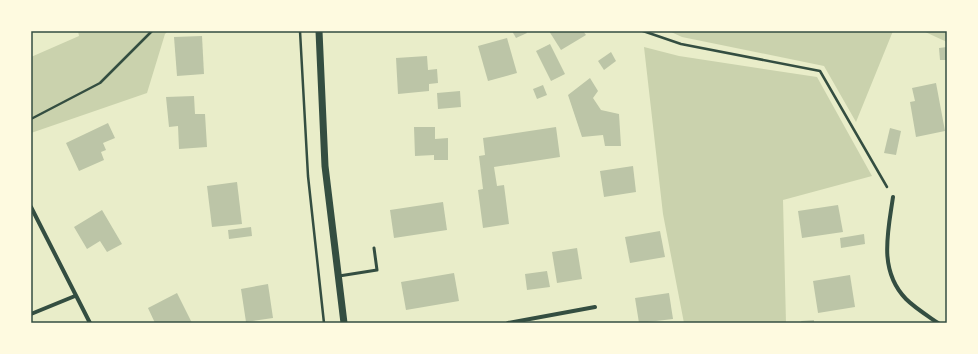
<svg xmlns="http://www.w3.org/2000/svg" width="978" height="354" font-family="'Fira Sans',sans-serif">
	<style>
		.green { fill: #cad2ad }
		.building { fill: #bcc5a7 }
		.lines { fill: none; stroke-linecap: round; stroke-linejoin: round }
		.path { stroke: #344e41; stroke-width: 2.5 }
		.service { stroke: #344e41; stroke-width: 3 }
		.minor { stroke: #344e41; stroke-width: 4 }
		.tertiary { stroke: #344e41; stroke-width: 7 }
		.neatline { fill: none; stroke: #344e41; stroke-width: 1.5 }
	</style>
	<rect width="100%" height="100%" fill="#e9edc9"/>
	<g class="green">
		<polygon points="78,31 168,31 165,34 147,93 31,133 31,57 79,36"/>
		<polygon points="669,31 893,31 856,122 824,66 682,37"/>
		<polygon points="923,31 947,31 947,42"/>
		<polygon points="644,47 679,56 817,77 872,176 783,200 786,323 684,323 663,214"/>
	</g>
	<g class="building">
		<polygon points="512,31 526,31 527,33 516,38"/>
		<polygon points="549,31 583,31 586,35 561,50"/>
		<polygon points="202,36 204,74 177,76 174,37"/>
		<polygon points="507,38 517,73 488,81 478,46"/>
		<polygon points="550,44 565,74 551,81 536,51"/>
		<polygon points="947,47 947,60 940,60 939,48"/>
		<polygon points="611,52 616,61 604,70 598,61"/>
		<polygon points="427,56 428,70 437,69 438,83 429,84 429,91 398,94 396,58"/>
		<polygon points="590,78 598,91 593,98 601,110 619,114 621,146 605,146 603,135 582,137 568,95"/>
		<polygon points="936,83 945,131 916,137 910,102 915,101 912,88"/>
		<polygon points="543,85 547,95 537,99 533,89"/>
		<polygon points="460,91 461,107 438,109 437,93"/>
		<polygon points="194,96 195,114 205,114 207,147 179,149 178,126 169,127 166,97"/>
		<polygon points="108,123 115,138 103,143 106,150 101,152 104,160 79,171 66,143"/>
		<polygon points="414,127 435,127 435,139 448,138 448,160 434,160 434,155 415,156"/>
		<polygon points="556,127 560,157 494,167 497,186 504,185 509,224 483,228 478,190 483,189 479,156 485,155 483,138"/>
		<polygon points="890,128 901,131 896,155 884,153"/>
		<polygon points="633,166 636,192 604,197 600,171"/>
		<polygon points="237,182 242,224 212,227 207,186"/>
		<polygon points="443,202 447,230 394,238 390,210"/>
		<polygon points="838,205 843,232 802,238 798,211"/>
		<polygon points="102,210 122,244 107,252 100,241 87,249 74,227"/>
		<polygon points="251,227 252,236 229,239 228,230"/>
		<polygon points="660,231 665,257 630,263 625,237"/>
		<polygon points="864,234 865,244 841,248 840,238"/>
		<polygon points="577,248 582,279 557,283 552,252"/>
		<polygon points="547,271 550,287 527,290 525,274"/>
		<polygon points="454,273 459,301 406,310 401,282"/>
		<polygon points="850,275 855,307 818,313 813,281"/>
		<polygon points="268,284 273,318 246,322 241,289"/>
		<polygon points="177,293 192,323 155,323 148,308"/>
		<polygon points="669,293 673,319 639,323 635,298"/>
		<polygon points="814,320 814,323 802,323 801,321"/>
	</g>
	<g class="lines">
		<g class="path">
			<polyline points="300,31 308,176 324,323"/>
			<polyline points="643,31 681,44 820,71 887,187"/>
			<polyline points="31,119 100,83 152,31"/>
		</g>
		<polyline class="service" points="339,276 377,270 374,248"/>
		<g class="minor">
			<path d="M893,197c-5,35 -15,73 13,102 9,9 22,17 32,24"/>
			<polyline points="31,207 90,323"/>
			<polyline points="31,314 75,296"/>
			<polyline points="508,323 595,307"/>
		</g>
		<polyline class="tertiary" points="319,31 325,166 344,323"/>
	</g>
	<rect width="978" height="354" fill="none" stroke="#fefae0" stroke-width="64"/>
	<rect x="32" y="32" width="914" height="290" class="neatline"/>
</svg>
